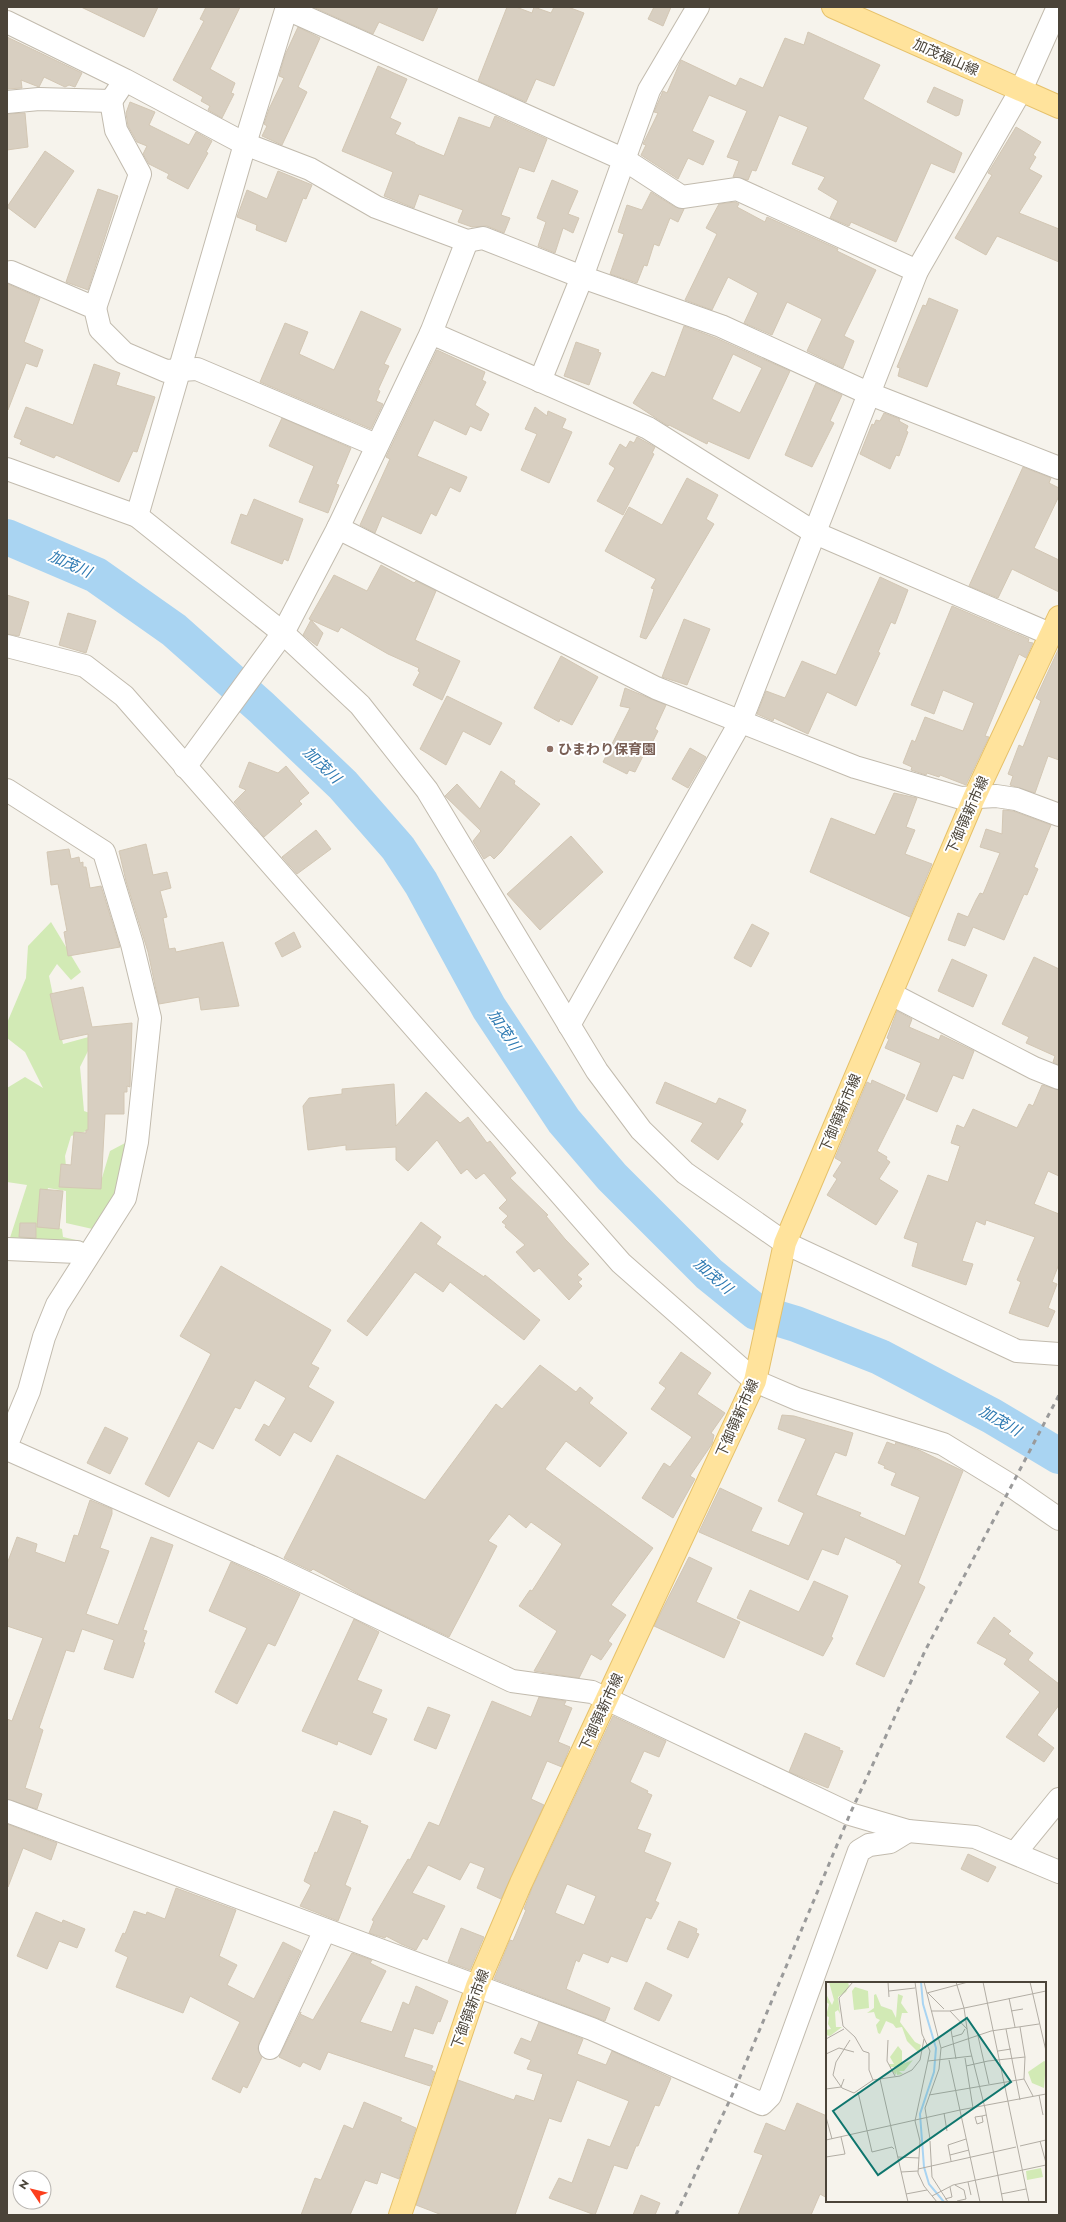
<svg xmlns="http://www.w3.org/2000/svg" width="1066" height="2222" font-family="Jost,'Noto Sans JP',sans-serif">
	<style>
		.green { fill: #d2eab5 }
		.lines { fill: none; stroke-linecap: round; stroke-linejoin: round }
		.river { stroke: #a9d4f2; stroke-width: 36 }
		.building { fill: #d8cfc1; stroke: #d3c7b4; fill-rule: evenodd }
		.minor-casing { stroke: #c2bbae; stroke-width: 24 }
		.major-casing { stroke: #e6c16a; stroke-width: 24 }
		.minor { stroke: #fff; stroke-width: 22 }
		.major { stroke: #ffe39c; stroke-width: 22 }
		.rail { stroke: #9a9a9a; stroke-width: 3; stroke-dasharray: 5 5; stroke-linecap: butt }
		.education-dot { fill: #8d6e63; stroke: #fff; stroke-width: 1.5 }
		.labels { text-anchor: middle; stroke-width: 4; stroke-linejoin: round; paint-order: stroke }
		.street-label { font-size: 14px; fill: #4b4439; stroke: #fff }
		.education-label { font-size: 14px; font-weight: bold; fill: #785e54; stroke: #fff; text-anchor: start }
		.water-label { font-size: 15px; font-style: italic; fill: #2e7ab2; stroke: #fff }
		.inset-river { fill: none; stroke: #a9d4f2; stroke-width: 2 }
		.inset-road { fill: none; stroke: #b2ada4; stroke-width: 1 }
		.view { fill: #0f766e; fill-opacity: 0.15; stroke: #0f766e; stroke-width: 2 }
		.inset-edge { fill: none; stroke: #4b4439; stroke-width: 2 }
	</style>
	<rect width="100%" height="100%" fill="#f6f3ec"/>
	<polygon class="green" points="51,922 81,972 71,980 57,964 49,976 63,1044 96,1035 80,1067 84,1111 101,1117 93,1129 71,1136 65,1156 67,1177 99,1188 110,1151 127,1142 120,1195 97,1230 66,1223 66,1191 48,1188 40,1222 62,1229 63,1237 85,1242 81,1249 8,1244 27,1185 7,1182 7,1088 25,1077 43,1088 25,1052 7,1038 7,1023 26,978 28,946"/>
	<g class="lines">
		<polyline class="river" points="7,537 96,575 174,630 262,708 343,785 398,848 421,883 489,1008 564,1121 612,1177 709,1274 756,1312 796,1324 880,1357 992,1416 1059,1456"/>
	</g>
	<g class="building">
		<polygon points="81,7 158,7 144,37"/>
		<polygon points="206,7 240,7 210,69 235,83 231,93 234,94 222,118 208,110 210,106 201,101 203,97 173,80 204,21 200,19"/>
		<polygon points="313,7 438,7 423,41 379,22 373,34"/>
		<polygon points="507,7 516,7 532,13 534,7 551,13 554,7 568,7 584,13 554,86 536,79 526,102 478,81"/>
		<polygon points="654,7 671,7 663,26 648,19"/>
		<polygon points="298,27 320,38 298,87 307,92 282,145 262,136 267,126 264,124 269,109 284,78 279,76 285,55"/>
		<polygon points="808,32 880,65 863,99 962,153 954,173 931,163 896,242 851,222 849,226 830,218 838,201 818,189 825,177 792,164 808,127 779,115 756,171 752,170 748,180 733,177 739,161 727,157 747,111 709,95 692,131 714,141 703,165 688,158 678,179 641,155 646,145 643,144 658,113 654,112 663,91 667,93 681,60 736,86 740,78 763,88 785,38 804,45"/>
		<polygon points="7,37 82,73 75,87 69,85 65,87 44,77 39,87 21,80 22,88 7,89"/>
		<polygon points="378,66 407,79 390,118 401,123 395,134 415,143 415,144 444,156 459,117 490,128 495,116 547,139 534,172 519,167 501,215 510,218 504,233 487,226 472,227 458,222 463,210 419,194 414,208 384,196 393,172 342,151"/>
		<polygon points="934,87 963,100 959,115 956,116 927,102"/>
		<polygon points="130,102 155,112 149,125 189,145 196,132 212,141 206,152 208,153 188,189 167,178 169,174 149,164 143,154 147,146 137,142 128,126 126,113"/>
		<polygon points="25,113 28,147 7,150 7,114"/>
		<polygon points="1016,127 1041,142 1033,155 1036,157 1029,169 1042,176 1019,213 1059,229 1059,262 997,236 986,255 955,238 992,175 988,173"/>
		<polygon points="45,151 74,171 35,228 7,207"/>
		<polygon points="278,171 312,185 306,199 303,198 286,242 256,230 257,225 237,217 247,190 267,199"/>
		<polygon points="552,180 578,191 568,214 579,218 573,233 563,228 555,253 538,246 546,222 537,218"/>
		<polygon points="98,189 118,196 88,290 66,282"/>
		<polygon points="651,192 675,207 684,209 678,222 670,218 659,246 654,244 647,266 644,265 637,283 610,274 624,234 618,232 627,205 642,210"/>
		<polygon points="735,202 739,204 737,207 765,222 767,217 838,249 837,251 876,270 844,336 854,341 843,368 807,351 822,319 787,302 772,335 744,323 758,293 728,277 712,310 685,300 717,234 706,228 719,204"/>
		<polygon points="8,284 40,298 24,342 43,350 37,367 26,363 8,410"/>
		<polygon points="929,298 958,310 927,387 898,376 900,368 897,367 923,305 926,306"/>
		<polygon points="361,311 401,329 384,364 389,366 378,390 380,391 376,401 383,404 371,429 260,382 285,323 308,332 299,354 334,370"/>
		<path d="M684,326l32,12 74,33 -41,88 -41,-18 -1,3 -38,-19 -1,1 -35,-23 19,-31 13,5zM733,354l29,14 -22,45 -28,-14z"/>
		<polygon points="576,342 599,350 598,352 601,353 589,385 564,376"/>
		<polygon points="437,350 485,372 482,380 486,382 475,405 489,414 481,431 470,426 466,435 434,420 417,456 467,477 460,492 450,487 436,516 431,513 421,534 382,516 375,533 360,525 390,459 386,457"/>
		<polygon points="94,364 120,373 116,385 155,397 137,452 133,451 119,482 56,455 54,458 20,444 22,440 14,437 26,407 73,425"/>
		<polygon points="816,383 842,395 830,421 834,423 812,467 785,455"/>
		<polygon points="535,407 547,416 548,411 566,419 562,428 572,432 549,483 521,470 537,434 525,429"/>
		<polygon points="884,413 900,419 899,421 908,426 906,431 908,432 899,456 896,455 890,469 860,454 872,424 874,425 876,420 880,421"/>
		<polygon points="282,418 351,448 336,484 339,485 328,513 299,502 314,466 269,446"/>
		<polygon points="637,437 655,447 652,453 654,454 623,515 597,501 615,468 609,464 620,444 626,448 630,441 634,443"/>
		<polygon points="1023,467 1051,478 1049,483 1059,488 1059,496 1034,548 1059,560 1059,592 1012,569 998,598 969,586"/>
		<polygon points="687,478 718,495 706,519 714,524 646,639 640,637 654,589 651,588 656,579 605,551 629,507 662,525"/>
		<polygon points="254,499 303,519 288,561 284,559 282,564 231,543 241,514 247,516"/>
		<polygon points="381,565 414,583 416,581 436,591 415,640 460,661 442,700 413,685 420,672 418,671 419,668 388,654 341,627 338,632 309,619 334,575 367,591"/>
		<polygon points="880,577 908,590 895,624 891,622 878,652 880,653 856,706 827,692 808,734 774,718 773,721 757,714 766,691 785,698 802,661 836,675"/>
		<polygon points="7,595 29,602 19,636 7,634"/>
		<polygon points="952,606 1029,639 1028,642 1033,643 1026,658 1019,654 985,736 989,737 966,785 940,775 939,777 927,773 926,775 911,770 912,767 903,763 912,740 915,742 925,717 963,731 974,703 943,690 934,714 911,705"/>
		<polygon points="68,613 96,621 86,653 59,645"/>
		<polygon points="684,619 710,629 687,685 662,677"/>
		<polygon points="311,620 323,633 317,646 303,635"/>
		<polygon points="1059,648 1059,760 1048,756 1035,793 1010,785 1013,776 1008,774 1019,745 1023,747 1041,701 1036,698"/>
		<polygon points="561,656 598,677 572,725 560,719 559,722 534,708"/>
		<polygon points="625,688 666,705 655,729 658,731 651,745 649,744 635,772 629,770 627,774 603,762 630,708 620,706"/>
		<polygon points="447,696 502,723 490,745 463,731 446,765 420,749"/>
		<polygon points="690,748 706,757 688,788 672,779"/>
		<polygon points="249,762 278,773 286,766 309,793 299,801 302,804 264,837 234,802 246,790 239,787"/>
		<polygon points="501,771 515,781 514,784 540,804 501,852 494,859 490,855 484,859 473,841 481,831 445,796 457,784 480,809"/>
		<polygon points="894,793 917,798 906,827 915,830 905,854 932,864 910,917 810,872 831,818 875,835"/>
		<polygon points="1003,810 1013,811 1051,825 1034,867 1038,869 1027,895 1024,894 1004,940 973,927 965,946 948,940 958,913 968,917 976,900 980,893 983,894 1000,853 980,847 986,829 1002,834"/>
		<polygon points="316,830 331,849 297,874 282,857"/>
		<polygon points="571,836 603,872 540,930 507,894"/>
		<polygon points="146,844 153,875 167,872 171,888 160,891 167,917 163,918 169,949 175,948 176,952 223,942 239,1006 201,1010 199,997 159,1004 148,952 126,881 119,851"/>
		<polygon points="69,849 71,859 79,857 80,863 83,862 83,867 86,867 90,888 101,886 120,947 68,956 64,932 67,931 58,884 51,885 47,852"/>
		<polygon points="752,924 769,933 751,967 734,958"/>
		<polygon points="294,932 301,947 282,957 275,943"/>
		<polygon points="1034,957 1059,969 1059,1065 1053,1062 1055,1056 1026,1043 1029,1037 1002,1024"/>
		<polygon points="952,959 987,975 973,1007 938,991"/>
		<polygon points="83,987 92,1027 132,1023 130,1087 127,1086 127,1092 124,1092 124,1114 105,1114 101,1189 59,1187 61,1164 71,1165 74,1132 86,1133 86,1130 88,1130 88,1034 60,1040 50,994"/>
		<polygon points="897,1011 912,1019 909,1027 939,1040 941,1035 974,1051 963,1079 953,1075 937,1112 906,1099 921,1063 885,1048 889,1039 887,1038"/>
		<polygon points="872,1080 905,1095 877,1151 887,1157 886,1159 890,1162 879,1179 898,1191 876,1225 827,1195 837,1179 833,1176 842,1162 835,1158 867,1082 871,1084"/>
		<polygon points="665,1082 716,1104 719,1098 746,1110 740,1122 743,1124 718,1160 691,1141 703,1123 656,1103"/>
		<polygon points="394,1084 396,1126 426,1092 460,1123 468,1117 487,1143 490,1141 516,1173 510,1178 548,1215 546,1216 565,1239 589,1264 577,1275 582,1279 578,1282 582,1286 569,1300 539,1268 534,1272 516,1252 525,1245 505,1227 506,1225 502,1222 508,1216 499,1208 507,1200 484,1173 476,1179 467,1169 461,1174 437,1140 408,1171 396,1160 396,1147 346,1150 346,1145 308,1150 303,1106 309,1098 342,1094 342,1089"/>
		<polygon points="1042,1085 1059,1090 1059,1176 1048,1171 1034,1204 1059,1214 1059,1264 1052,1282 1057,1284 1048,1308 1055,1311 1048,1327 1009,1313 1021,1282 1017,1280 1035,1237 986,1220 985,1225 976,1221 962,1261 973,1264 966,1285 912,1266 918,1243 904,1238 928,1175 948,1182 960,1146 951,1143 957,1125 964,1128 973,1109 1017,1128 1029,1104 1033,1106"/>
		<polygon points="40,1189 63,1191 59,1229 37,1227"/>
		<polygon points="421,1222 441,1237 436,1244 484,1277 485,1275 540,1320 524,1340 450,1282 443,1292 415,1272 367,1336 347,1321"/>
		<polygon points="20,1223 36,1223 36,1238 19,1237"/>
		<polygon points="221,1266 331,1330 311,1364 319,1368 308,1387 334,1402 311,1442 294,1432 280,1456 255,1440 264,1424 269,1427 286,1398 255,1380 240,1409 235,1407 213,1449 198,1441 169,1497 145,1484 211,1354 180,1336"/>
		<polygon points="681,1352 711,1373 697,1394 725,1413 711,1433 714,1435 712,1444 690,1476 695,1479 673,1518 642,1498 664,1463 670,1467 692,1437 651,1409 666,1388 659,1383"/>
		<polygon points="540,1365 576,1392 580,1387 593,1398 589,1403 627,1433 600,1467 566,1441 545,1469 653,1548 611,1605 626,1615 608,1641 612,1644 601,1660 591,1654 579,1678 534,1671 557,1631 519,1606 530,1590 532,1591 562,1544 531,1522 526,1528 509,1514 488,1541 497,1546 449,1637 364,1597 313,1569 311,1571 284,1558 337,1455 425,1500 496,1404 502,1409"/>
		<polygon points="782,1415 794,1416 853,1433 846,1456 835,1452 816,1495 861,1513 859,1516 905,1536 920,1497 891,1485 896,1473 884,1468 885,1466 878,1463 887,1442 895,1445 896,1442 919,1450 963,1471 918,1583 925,1587 884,1677 856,1664 902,1565 896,1562 897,1561 845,1537 838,1555 822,1549 808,1580 699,1532 720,1488 762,1508 751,1531 789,1546 804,1513 778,1501 806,1439 778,1429"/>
		<polygon points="105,1427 128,1438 110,1474 87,1463"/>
		<polygon points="90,1500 112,1509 112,1514 100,1548 109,1551 86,1614 118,1625 151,1537 173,1545 143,1630 147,1631 143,1642 145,1643 133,1678 104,1669 114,1640 82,1629 74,1652 66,1650 39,1728 43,1730 25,1788 42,1794 37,1809 7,1799 7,1719 12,1721 43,1638 7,1626 7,1564 17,1537 37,1544 35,1552 65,1563 74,1535 78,1536"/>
		<polygon points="689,1557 712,1568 696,1602 740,1622 724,1658 654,1626"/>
		<polygon points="231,1562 300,1594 275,1646 268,1643 237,1704 215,1692 247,1628 209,1611"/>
		<polygon points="814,1581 848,1596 831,1637 833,1638 823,1656 737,1618 750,1590 799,1612"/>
		<polygon points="994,1617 1011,1631 1008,1634 1033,1653 1028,1660 1059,1684 1059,1705 1037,1735 1054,1748 1044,1762 1006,1737 1040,1692 1004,1664 1007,1659 977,1643"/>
		<polygon points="354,1619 379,1632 357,1680 382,1690 372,1713 387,1719 371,1755 338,1741 337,1745 302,1731"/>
		<polygon points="539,1697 566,1701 564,1705 572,1708 558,1742 570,1747 562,1767 547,1761 531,1799 544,1805 501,1899 477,1888 485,1868 470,1862 460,1880 428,1865 412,1893 445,1906 427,1940 423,1938 416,1950 401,1944 386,1936 385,1938 369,1933 374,1921 372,1920 408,1859 410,1860 429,1822 439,1826 492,1701 531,1717"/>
		<polygon points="428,1707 450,1715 436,1749 414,1740"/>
		<path d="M613,1716l53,25 -7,16 -15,-6 -14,31 18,9 -1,2 5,2 -15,34 14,5 -7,18 27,11 -16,38 4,2 -8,16 -5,-2 -19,45 -16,-6 -3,7 -25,-10 -4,9 -3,-2 -10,29 44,19 -5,13 -111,-42 16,-39 3,1 13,-31 -2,-1 8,-21zM567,1884l29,12 -12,29 -29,-12z"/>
		<polygon points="805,1733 840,1748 839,1750 843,1751 828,1788 789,1772"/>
		<polygon points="334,1811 361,1821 360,1823 368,1826 345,1885 351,1888 338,1921 300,1906 311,1885 304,1881 315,1852 317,1853"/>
		<polygon points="7,1824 57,1843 51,1860 23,1848 8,1887"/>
		<polygon points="968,1854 996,1867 988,1882 961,1869"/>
		<polygon points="176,1888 236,1910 219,1956 237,1965 227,1985 254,1999 283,1942 301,1951 259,2043 258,2049 262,2057 247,2088 243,2086 240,2093 212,2079 240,2022 190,1996 183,2013 116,1987 128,1957 115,1951 123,1933 125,1934 134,1911 146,1915 147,1912 165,1919"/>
		<polygon points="36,1912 62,1923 63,1920 85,1929 77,1948 59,1941 47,1969 17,1956"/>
		<polygon points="679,1921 697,1929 696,1933 699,1934 688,1958 667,1949"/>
		<polygon points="461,1928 484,1937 470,1970 448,1962"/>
		<polygon points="352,1953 372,1960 370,1963 386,1971 360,2022 392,2032 403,2002 409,2005 416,1986 448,2001 440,2022 438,2021 433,2034 414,2028 404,2057 433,2066 431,2070 435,2072 430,2086 328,2052 320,2070 303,2062 300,2067 279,2057 301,2012 300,2014 313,2020"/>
		<polygon points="646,1982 672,1995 659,2021 634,2009"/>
		<polygon points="539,2022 583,2039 577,2054 606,2065 612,2051 671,2078 659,2106 655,2105 638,2146 636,2146 627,2169 614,2165 595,2215 549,2198 559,2178 572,2183 588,2139 610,2147 629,2101 577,2080 561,2122 549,2118 515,2215 442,2215 416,2205 458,2080 514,2100 516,2095 534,2101 543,2074 527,2069 531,2060 514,2053 521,2038 531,2042"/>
		<polygon points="364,2102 402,2118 400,2121 416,2128 399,2179 381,2172 377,2184 365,2180 350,2215 301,2215 315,2178 321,2180 344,2125 353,2129"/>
		<polygon points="797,2103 827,2116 827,2198 820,2194 811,2215 738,2215 763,2155 754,2152 766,2123 785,2131"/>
		<polygon points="641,2195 660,2203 655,2215 633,2215"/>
	</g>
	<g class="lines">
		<defs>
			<g id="minor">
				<polyline points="287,9 625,160 682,197 737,189 917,271"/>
				<polyline points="7,22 125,80 245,144 310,169 376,207 467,241 483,238 582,277 721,326 870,394 1059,468"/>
				<polyline points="7,102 39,99 111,101 119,89"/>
				<polyline points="11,272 95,308 100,329 124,353 166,371 197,369 376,445"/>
				<polyline points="95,308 140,174 116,130 111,101"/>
				<polyline points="431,333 648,428 815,533 1050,634"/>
				<polyline points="540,381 582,277 649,90 698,7"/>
				<polyline points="7,469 137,516 283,633 360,705 427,790 597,1071 641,1130 685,1173 785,1243 1017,1351 1059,1354"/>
				<polyline points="137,516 245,144 287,7"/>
				<polyline points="338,528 656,688 855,767 961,798 996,796 1016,799 1059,815"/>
				<polyline points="7,646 85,666 124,696 621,1263 755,1381 797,1399 943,1444 1010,1485 1059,1519"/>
				<polyline points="185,767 283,633 338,528 431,333 467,241"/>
				<polyline points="7,790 104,852 132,944 150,1018 137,1142 125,1198 57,1305 44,1337 29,1391 7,1444"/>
				<polyline points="891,994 1034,1068 1059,1078"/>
				<polyline points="569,1025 741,721 917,271 1021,90 1058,7"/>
				<polyline points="7,1249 77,1252 86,1258"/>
				<polyline points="7,1449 273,1567 512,1681 592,1692 850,1814 908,1831 975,1837 1059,1872"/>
				<polyline points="7,1811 592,2029 762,2104 770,2096 859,1851 869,1845 890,1842 908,1831"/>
				<polyline points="1015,1853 1059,1799"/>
				<polyline points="270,2048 325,1930"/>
			</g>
			<g id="major">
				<polyline points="833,7 1059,107"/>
				<polyline points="400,2215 477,1986 521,1883 755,1381 785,1243 974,798 1059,617"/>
			</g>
		</defs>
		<use href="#minor" class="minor-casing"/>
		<use href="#major" class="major-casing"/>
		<use href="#minor" class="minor"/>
		<use href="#major" class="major"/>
		<polyline class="rail" points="676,2215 734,2091 850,1814 925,1651 1059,1395"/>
	</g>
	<circle class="education-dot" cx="550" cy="749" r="4"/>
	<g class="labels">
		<g class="street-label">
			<text transform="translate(946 57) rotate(24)" y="5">加茂福山線</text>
			<text transform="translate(967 815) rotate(-66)" y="5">下御領新市線</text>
			<text transform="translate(840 1113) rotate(-67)" y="5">下御領新市線</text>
			<text transform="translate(737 1418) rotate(-66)" y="5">下御領新市線</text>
			<text transform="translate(601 1712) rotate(-65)" y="5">下御領新市線</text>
			<text transform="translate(470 2009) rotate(-70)" y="5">下御領新市線</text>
		</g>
		<g class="education-label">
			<text x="558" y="754">ひまわり保育園</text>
		</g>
		<g class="water-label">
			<text transform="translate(70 564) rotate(24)" y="5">加茂川</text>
			<text transform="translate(322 765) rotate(44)" y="5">加茂川</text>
			<text transform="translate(504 1030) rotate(57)" y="5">加茂川</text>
			<text transform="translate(713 1276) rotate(41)" y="5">加茂川</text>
			<text transform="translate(1000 1421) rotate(30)" y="5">加茂川</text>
		</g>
	</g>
	<g transform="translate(826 1982)">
		<rect width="220" height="220" fill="#f6f3ec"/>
		<path d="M3,0h19l1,4 -3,6 -8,5 2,17 -2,-4 -3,2 1,15h6l-12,9 -4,-1v-5l5,-1 -3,-5 1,-7 -3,-1 3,-12 -3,-2v-8l6,11 2,-5zM29,5l13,4 1,17 -15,2 -2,-19zM50,12l5,12 11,4 4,8 2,-24 5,2 -2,7 7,10h-6l-2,9 15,20 6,3 -2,8 -12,-12 -5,-14 -6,1 -3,-4 -7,-3 -6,13 -2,-1 -2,-8 4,-5 -4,-2 -2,-6 -7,1 7,-5v-13zM72,64l4,5v13l11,-4 -9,11h-5l4,3 -6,1v-4l-1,4 -4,-4 4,-2 -1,-2h-5l-1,-3h5l-4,-7zM218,79l2,1 -2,26 -12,-5 -4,-11zM215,186l2,9 -16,3 -1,-9z" fill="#d2eab5"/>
		<path class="inset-river" d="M95,0l2,22 13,44 -2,24 -14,42 4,53 5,17 15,18"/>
		<path class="inset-road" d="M27,0l-14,16 4,28 12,11 8,14 6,2v17l4,10M62,0l1,15M89,0l7,52 8,17 -15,70 5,20 -2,32 6,13 13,16M98,0l17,66 -2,21 -14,39 5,31M130,0l8,26 6,41 15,59 18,94M157,0l46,220M204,0l16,69M63,9l26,-3M101,11l41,-11M102,11l16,16M183,16l6,29M105,29h19l96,-20M124,29l17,18M185,29l12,-2M194,45l5,30 -1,22 9,17M180,47l14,71M125,48l5,29M152,54l11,48M126,55l10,-3 3,-5M0,57l18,-10M24,58l-14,22 -3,13 9,13 12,5 19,-13 27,-4 12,-6 8,-10 4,-21M62,58l-1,21 8,15M115,66l50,-17 48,-7M172,69l13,-2M0,72l13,-6 15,4M139,76l8,50M123,78l31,142M102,79l44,-5M140,84l22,-5 37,-4M54,97l28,123M0,107l15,-2 3,-8M32,110l14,60 20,-5 2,2M103,113l95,-16M213,113l4,20M118,131l3,18M156,134l1,6 -6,2 -2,-7 7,-1 4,-1M0,135l6,22M0,158l134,-30 86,-16M104,159l2,36 16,25M214,159l6,22M194,164l26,-6M124,173l19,-5M0,175l19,-3 -4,-17M72,175l21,1M125,179l-3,-16 18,-6M92,187l98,-22M75,190l17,-1M142,200l3,13M129,203l9,5 2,9 -9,2M80,212l21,-4M175,212l25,-5M106,214l21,-11 93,-20M119,217l7,-2 -2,-10"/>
		<path class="view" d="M141,36l44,64 -133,93 -45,-64z"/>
		<rect width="220" height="220" class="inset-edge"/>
	</g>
	<rect width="1066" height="2222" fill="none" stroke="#4b4439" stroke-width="16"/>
	<g transform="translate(32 2190) rotate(305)"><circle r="19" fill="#ffffff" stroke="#b7b4b0"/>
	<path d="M0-3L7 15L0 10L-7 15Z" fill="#fc3f1d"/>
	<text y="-6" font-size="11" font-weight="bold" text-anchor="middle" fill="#4b4439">N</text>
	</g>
</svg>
